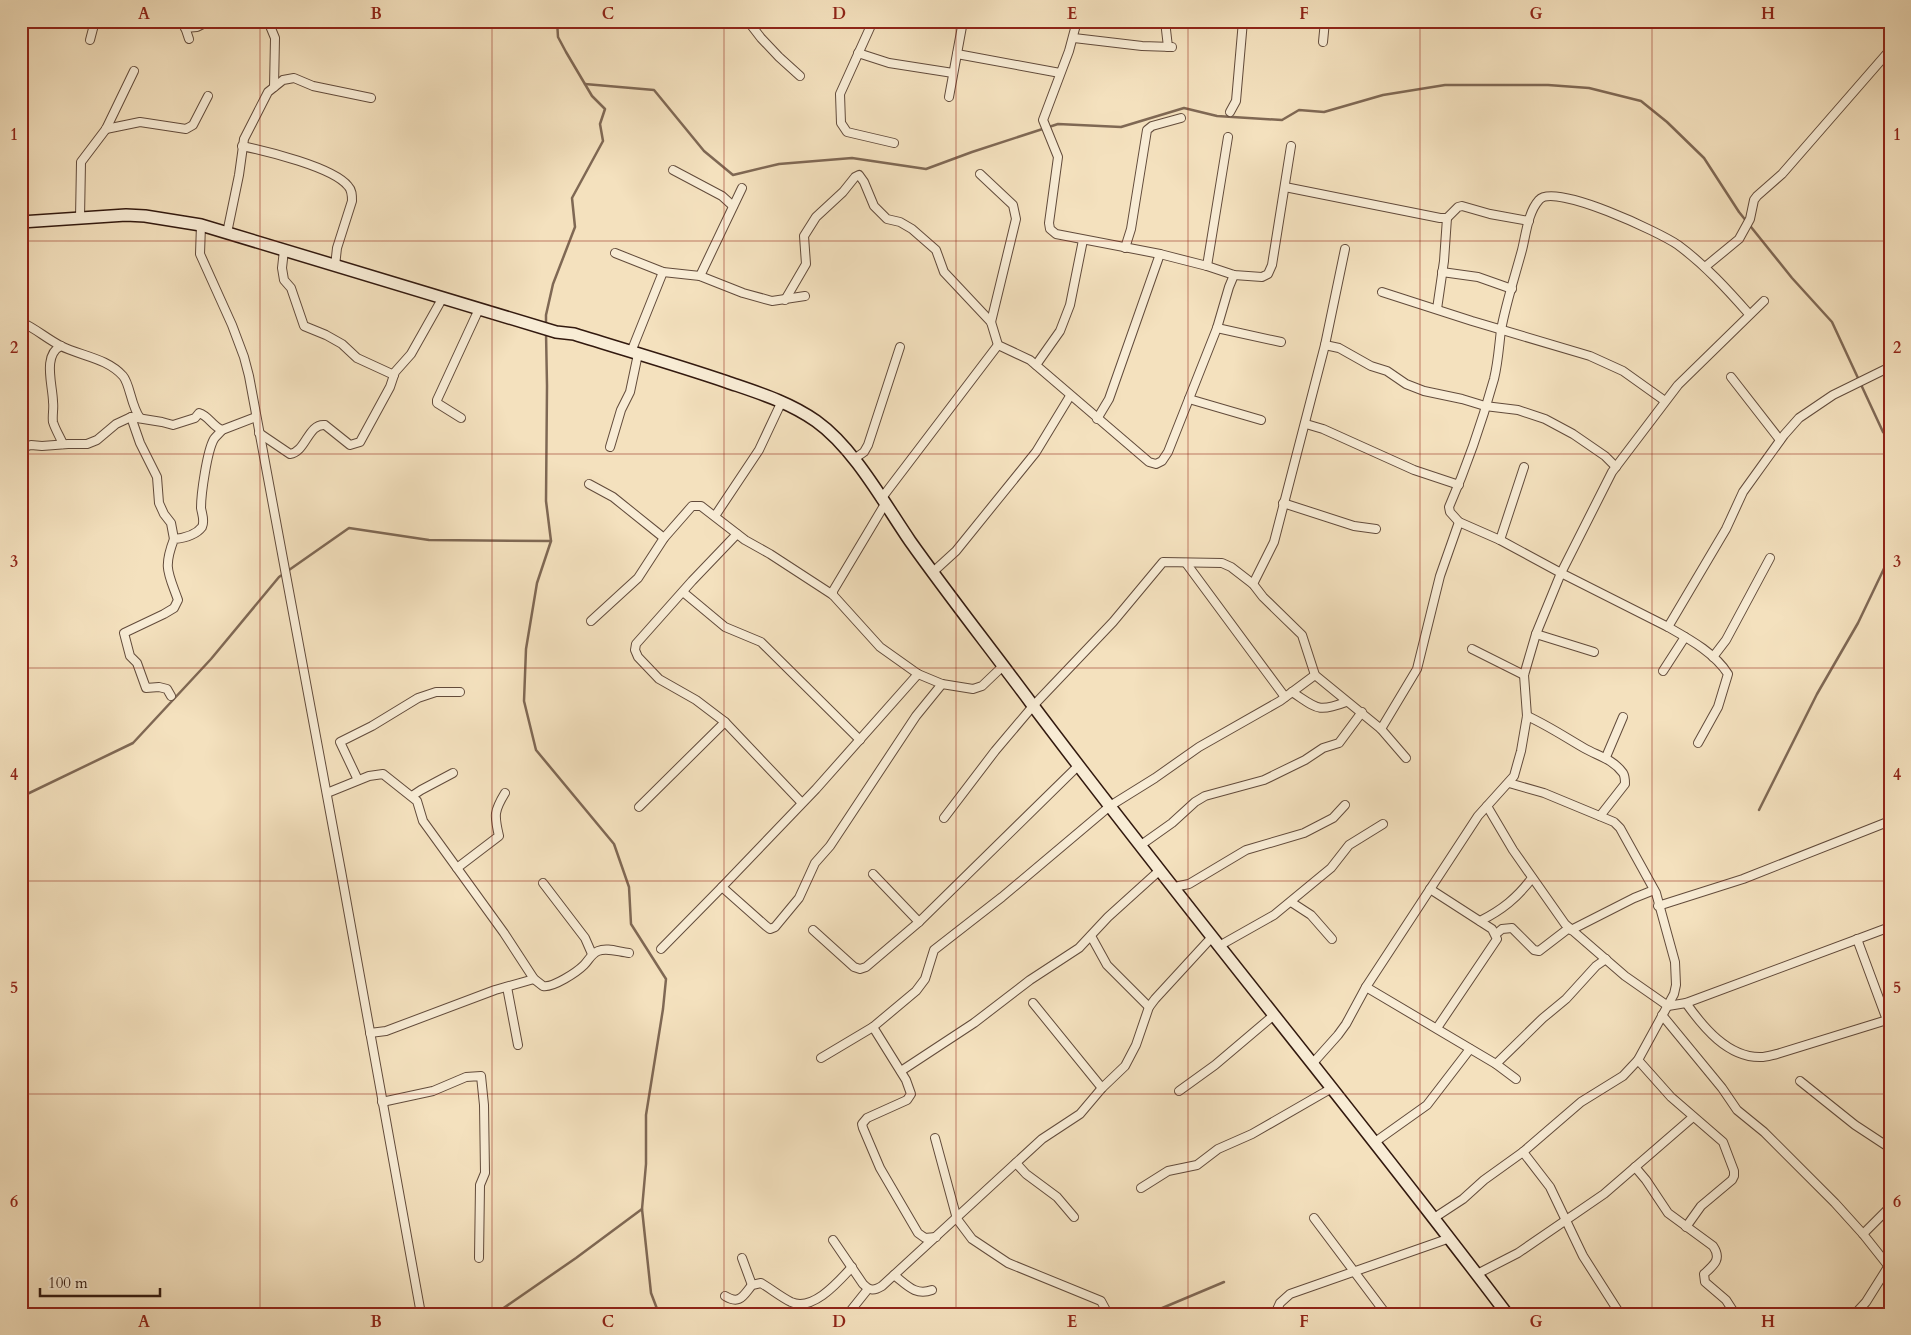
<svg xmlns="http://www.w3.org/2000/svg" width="1911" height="1335" font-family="Cardo,serif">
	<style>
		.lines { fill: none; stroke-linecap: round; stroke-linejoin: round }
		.stream { stroke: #7f6854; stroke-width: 2.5 }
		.street-casing { stroke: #624b3b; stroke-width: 10 }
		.secondary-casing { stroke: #32190f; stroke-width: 14 }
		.street { stroke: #f8ecd5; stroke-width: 8 }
		.secondary { stroke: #f8ecd5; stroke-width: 11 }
		.grid { fill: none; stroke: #8f2418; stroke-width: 1; stroke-opacity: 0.55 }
		.neatline { fill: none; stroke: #8f2418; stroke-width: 2 }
		.grid-label { font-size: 16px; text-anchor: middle; font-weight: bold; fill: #8f2418 }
	</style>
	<rect width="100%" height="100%" fill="#f4e1be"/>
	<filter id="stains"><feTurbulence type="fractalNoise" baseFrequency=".004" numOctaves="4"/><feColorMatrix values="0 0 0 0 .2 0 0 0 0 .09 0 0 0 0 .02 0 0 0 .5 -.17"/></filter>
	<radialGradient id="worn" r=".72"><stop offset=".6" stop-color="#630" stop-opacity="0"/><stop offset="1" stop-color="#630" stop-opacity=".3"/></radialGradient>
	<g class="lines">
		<g class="stream">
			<polyline points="585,84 654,90 704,151 733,175 779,164 852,158 926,169 972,152 1058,124 1121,127 1184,108 1217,116 1282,120 1299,110 1324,112 1383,95 1445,85 1548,85 1589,88 1641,101 1667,122 1704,158 1739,212 1792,278 1832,322 1883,432 1890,440"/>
			<polyline points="546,324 546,315 553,284 575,227 572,198 603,141 600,124 605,109 592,96 566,52 558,37 557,21"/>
			<polyline points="546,332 547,386 546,501 551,541 537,583 526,649 524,701 536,750 614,844 629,887 631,924 666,979 663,1009 646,1115 646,1164 642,1209 651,1293 659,1314"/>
			<polyline points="21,797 133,743 211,659 279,577 349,528 429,540 551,541"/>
			<polyline points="1759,810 1817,694 1858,623 1890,556"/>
			<polyline points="495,1314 576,1258 642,1209"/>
			<polyline points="1148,1314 1224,1282"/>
		</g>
		<defs>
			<g id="street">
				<polyline points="183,21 189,39"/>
				<polyline points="268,21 275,38 274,87"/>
				<polyline points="752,21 751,25 761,38 779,57 800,76"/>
				<polyline points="873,21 840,94 841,123 847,132 894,143"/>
				<polyline points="1077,21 1069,51 1043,120 1058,157 1049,223 1050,229 1056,234 1160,254 1207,266 1234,275 1262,277 1268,274 1272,265 1291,146"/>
				<polyline points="1165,21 1168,47"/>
				<polyline points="1777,23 1783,21"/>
				<polyline points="185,28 197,27 209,21"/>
				<polyline points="1074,38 1142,46 1172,47"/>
				<polyline points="90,40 95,21"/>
				<polyline points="1323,42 1325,21"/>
				<polyline points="858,53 889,63 953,73"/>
				<polyline points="957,54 1060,73"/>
				<polyline points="949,97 963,21"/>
				<polyline points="1230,112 1236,101 1243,21"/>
				<polyline points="106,129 140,122 186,129 193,125 208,96"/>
				<path d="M242,146c24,5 91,21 106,40 4,4 4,9 4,15l-15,47 -2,18"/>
				<polyline points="673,170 722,196 733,206"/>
				<polyline points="980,174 1013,205 1016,219 991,322"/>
				<polyline points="1285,187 1440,218 1447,218 1458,207 1462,206 1490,214 1529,221"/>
				<polyline points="80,218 81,162 106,129 134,71"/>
				<polyline points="201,225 200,254 232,325 244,357 249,376 341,871 421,1314"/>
				<polyline points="227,233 239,175 244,139 268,92 283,80 294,78 313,86 371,98"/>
				<polyline points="1125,248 1131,229 1147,130 1152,126 1181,118"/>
				<polyline points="284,250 282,268 284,280 291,288 304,326 326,335 342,344 357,358 394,375"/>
				<polyline points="615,253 663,272 700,276 743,293 772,301 805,296"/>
				<polyline points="1207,266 1228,137"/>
				<polyline points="1705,267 1739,239 1750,219 1754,200 1757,196 1782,174 1890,50"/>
				<polyline points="1442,272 1478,277 1512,289"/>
				<polyline points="700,276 742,188"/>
				<polyline points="1382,292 1472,321 1590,356 1623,371 1665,401"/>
				<polyline points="785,300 806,264 804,236 816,217 843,192 855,177 859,175 864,182 874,206 887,219 900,222 912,229 936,250 944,272 991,322 998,345 1030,360 1149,462 1156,464 1162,461 1168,452 1217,328 1229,287 1234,275"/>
				<polyline points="1437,309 1444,261 1447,218"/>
				<path d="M21,322c14,6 26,17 40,24 20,10 46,12 62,30 7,8 8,30 17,42"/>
				<polyline points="1217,328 1281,342"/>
				<polyline points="1325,345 1339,348 1371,366 1387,371 1406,384 1424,391 1462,399 1485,406 1518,410 1545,419 1573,434 1605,456 1616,467"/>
				<path d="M61,346c-19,9 -8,40 -8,56 1,6 -1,14 0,20 2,7 7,15 10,22"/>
				<polyline points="631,352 663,272"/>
				<polyline points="1036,365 1060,331 1070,305 1083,240"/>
				<polyline points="1731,377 1780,440"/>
				<polyline points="1189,399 1261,420"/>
				<polyline points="131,417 140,443 157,477 159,503 164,514 171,523 174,539"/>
				<polyline points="461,418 437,403 437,400 479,309"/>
				<polyline points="1097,419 1109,399 1160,254"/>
				<polyline points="1306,424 1323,429 1414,470 1459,485"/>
				<path d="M259,433l31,21c16,-2 18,-31 35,-29l25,20 10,-3 30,-55 5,-15 16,-18 31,-55"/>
				<polyline points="610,447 621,410 630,392 638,354"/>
				<path d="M21,448l10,-3 11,1 26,-2h19l10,-4 19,-16 15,-7 31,5 11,3 22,-7 4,-5c10,3 13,13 23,17l34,-13"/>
				<polyline points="854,459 864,452 868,445 900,347"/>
				<polyline points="589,484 613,497 664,538"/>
				<polyline points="881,499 998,345"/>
				<polyline points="1283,503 1354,526 1376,529"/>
				<polyline points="715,516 759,450 782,401"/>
				<polyline points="737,534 692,581 636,644 635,650 638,657 659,679 696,700 725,722 801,802"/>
				<polyline points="1500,540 1524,467"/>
				<polyline points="1186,563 1285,697"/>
				<polyline points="933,572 956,551 1036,452 1070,396"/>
				<polyline points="1253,584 1274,542 1325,345 1345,249"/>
				<polyline points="683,592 725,627 761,642 860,740"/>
				<polyline points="833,595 833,591 885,504"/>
				<polyline points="591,621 638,578 664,538 692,506 701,506 745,540 770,554 833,595 880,647 918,674 942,684 973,689 982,686 1003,666"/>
				<polyline points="1668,627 1726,529 1743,492 1784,435 1799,418 1833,395 1890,367"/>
				<polyline points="1536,634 1594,652"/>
				<polyline points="1472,649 1524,675"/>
				<polyline points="1713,657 1726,640 1770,558"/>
				<polyline points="1663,671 1685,637"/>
				<path d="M1292,692c25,16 25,21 54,10"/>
				<path d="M171,696l-4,-7 -8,-2 -13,1 -9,-25 -7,-7 -6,-23 40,-19 10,-6 4,-8c-10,-28 -15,-32 -4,-61 10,-1 22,-4 28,-12 3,-6 0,-13 -1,-19 0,-14 6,-57 13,-69 2,-3 6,-6 8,-9"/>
				<path d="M1527,716c20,9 38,21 57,32 14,8 29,11 39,25 2,3 2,7 2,11l-25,32"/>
				<polyline points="1381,729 1417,669 1440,576 1459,522"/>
				<path d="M1698,743l20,-36 10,-33c-13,-21 -39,-35 -60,-47l-107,-54 -61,-33 -41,-18 -9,-10 -1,-5c18,-41 33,-85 45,-128 4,-16 5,-33 7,-49 5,-27 14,-54 21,-80 4,-16 6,-38 17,-50 15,-18 122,33 139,45 27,20 49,44 71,69"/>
				<polyline points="1606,757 1623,717"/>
				<polyline points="358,780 340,742 372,726 418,698 436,692 460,692"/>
				<path d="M327,793l42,-17 14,-2 34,27 6,20 81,112 30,46 9,7c10,2 34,-14 41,-21 5,-5 7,-11 14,-14 9,-4 21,1 31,2"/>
				<polyline points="412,796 421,790 453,773"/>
				<polyline points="1487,806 1513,850 1565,924 1625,976 1668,1006 1686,1003 1890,927"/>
				<polyline points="639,807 725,722"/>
				<polyline points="944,818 995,751 1033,706 1113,622 1163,562 1222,563 1231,567 1253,584 1263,597 1302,635 1315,675 1381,729 1406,758"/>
				<polyline points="1141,845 1172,823 1195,802 1205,796 1264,780 1305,760 1323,748 1339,743 1362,712"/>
				<path d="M457,868l42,-32c-5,-21 -5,-25 6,-43"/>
				<polyline points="873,874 919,922"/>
				<polyline points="543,883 585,938 592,954"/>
				<polyline points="722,887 766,926 770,929 775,927 799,898 815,863 830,846 916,716 942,684"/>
				<polyline points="1174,887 1189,884 1246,850 1304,833 1333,818 1345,805"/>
				<polyline points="1430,889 1492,929 1497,939 1437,1028"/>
				<polyline points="1291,902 1311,915 1332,939"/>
				<polyline points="1658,906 1743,879 1890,821"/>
				<path d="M1480,921c22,-11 37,-23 52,-43"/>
				<polyline points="813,930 854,967 860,969 866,967 919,922 1079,765"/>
				<polyline points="1571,930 1634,898 1654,890"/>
				<polyline points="1496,934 1502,929 1512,928 1534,950 1539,951 1569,928"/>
				<polyline points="1091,936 1107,965 1149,1007"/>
				<polyline points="1857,939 1890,1028"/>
				<polyline points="1219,946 1274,915 1331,868 1349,845 1383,824"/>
				<polyline points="661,949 722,887 816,789 918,674"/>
				<polyline points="507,987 518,1045"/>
				<polyline points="1366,987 1496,1064 1516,1079"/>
				<polyline points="1033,1003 1102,1088"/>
				<path d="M1686,1003c17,24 42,55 75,54 5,0 11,-2 16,-3l110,-34"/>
				<polyline points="1662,1015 1722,1088 1737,1110 1764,1132 1835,1203 1863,1234 1890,1268"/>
				<polyline points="873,1027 906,1080 911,1094 907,1100 867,1118 862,1124 863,1128 880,1168 918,1233 925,1238 936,1237"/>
				<polyline points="370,1033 386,1031 495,990 534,979"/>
				<polyline points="821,1058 873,1027 916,991 925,979 934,950 1002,897 1110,806 1155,778 1199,747 1280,701 1315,675"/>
				<polyline points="1638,1060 1671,1097 1723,1142 1734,1171 1734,1176 1732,1180 1701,1206 1686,1227"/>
				<polyline points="1313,1063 1338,1035 1346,1024 1366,987 1478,816 1514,776 1521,751 1527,716 1524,675 1536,634 1561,573 1612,472 1678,385 1764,301"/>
				<polyline points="1496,1064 1543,1018 1566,999 1596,966 1606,959"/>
				<polyline points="901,1071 974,1023 1030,980 1079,948 1108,917 1160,870"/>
				<polyline points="1800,1081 1855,1125 1890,1148"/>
				<polyline points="1179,1091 1215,1065 1274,1015"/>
				<polyline points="382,1102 433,1091 466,1077 481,1076 484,1105 485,1173 480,1185 479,1258"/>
				<polyline points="935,1138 957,1219 972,1239 1008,1263 1101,1301 1108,1314"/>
				<polyline points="1375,1142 1427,1105 1470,1049"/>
				<polyline points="1523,1152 1550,1187 1583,1256 1620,1314"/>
				<polyline points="1016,1163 1026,1174 1057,1197 1074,1217"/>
				<path d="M1635,1167l11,13 22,33 45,33c9,13 1,19 -9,28l1,8 21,18 9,14"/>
				<polyline points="1141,1188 1168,1171 1197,1165 1218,1149 1252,1134 1332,1088"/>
				<polyline points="1314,1218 1386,1314"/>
				<polyline points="1434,1218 1463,1199 1484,1180 1523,1152 1581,1102 1623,1076 1638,1060 1674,994 1676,985 1675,962 1656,893 1620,828 1614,822 1544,793 1509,783"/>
				<polyline points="1863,1234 1890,1207"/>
				<path d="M833,1240l30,44c7,7 11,7 19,2l160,-147 38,-25 22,-26 23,-22 11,-21 13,-38 6,-8 57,-62"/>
				<polyline points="742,1258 752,1285"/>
				<polyline points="1477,1274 1518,1253 1604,1194 1693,1117"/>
				<path d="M894,1275c13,10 21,21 38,15"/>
				<path d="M725,1296c15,9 18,0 27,-11l9,-2c10,6 20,14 30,19 22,10 48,-21 61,-35"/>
				<polyline points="848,1314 868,1289"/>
				<polyline points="1275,1314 1280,1303 1290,1294 1450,1238"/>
				<polyline points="1855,1314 1866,1302 1888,1267"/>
			</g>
			<path id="secondary" d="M21,222l105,-7 19,1 56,9 355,107 18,2c51,16 103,31 153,48 32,11 62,20 89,39 38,27 68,82 94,120 39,55 81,108 121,162 155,207 321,405 476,611"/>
		</defs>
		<use href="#street" class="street-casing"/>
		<use href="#secondary" class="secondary-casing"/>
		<use href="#street" class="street"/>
		<use href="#secondary" class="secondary"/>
	</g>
	<path class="grid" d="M260,21v1293M492,21v1293M724,21v1293M956,21v1293M1188,21v1293M1420,21v1293M1652,21v1293M21,241h1869M21,454h1869M21,668h1869M21,881h1869M21,1094h1869"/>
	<rect width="1911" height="1335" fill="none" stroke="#f4e1be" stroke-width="55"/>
	<path d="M40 1288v8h120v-8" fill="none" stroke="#32190f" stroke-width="2.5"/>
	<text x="48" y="1288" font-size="15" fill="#32190f" stroke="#f8ecd5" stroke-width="4" paint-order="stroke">100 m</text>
	<rect x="28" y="28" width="1856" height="1280" class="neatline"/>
	<g class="grid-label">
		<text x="144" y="19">A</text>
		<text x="376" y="19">B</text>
		<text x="608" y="19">C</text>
		<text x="839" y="19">D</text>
		<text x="1072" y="19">E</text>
		<text x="1304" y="19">F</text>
		<text x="1536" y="19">G</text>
		<text x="1768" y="19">H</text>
		<text x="14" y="140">1</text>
		<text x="1897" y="140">1</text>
		<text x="14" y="353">2</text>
		<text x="1897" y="353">2</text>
		<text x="14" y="567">3</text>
		<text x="1897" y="567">3</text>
		<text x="14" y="780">4</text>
		<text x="1897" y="780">4</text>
		<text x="14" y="993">5</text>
		<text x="1897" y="993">5</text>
		<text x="14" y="1207">6</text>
		<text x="1897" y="1207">6</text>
		<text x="144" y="1327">A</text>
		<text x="376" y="1327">B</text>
		<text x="608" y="1327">C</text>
		<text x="839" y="1327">D</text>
		<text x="1072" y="1327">E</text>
		<text x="1304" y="1327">F</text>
		<text x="1536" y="1327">G</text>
		<text x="1768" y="1327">H</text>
	</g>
	<rect width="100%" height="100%" filter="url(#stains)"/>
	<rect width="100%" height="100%" fill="url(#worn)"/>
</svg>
